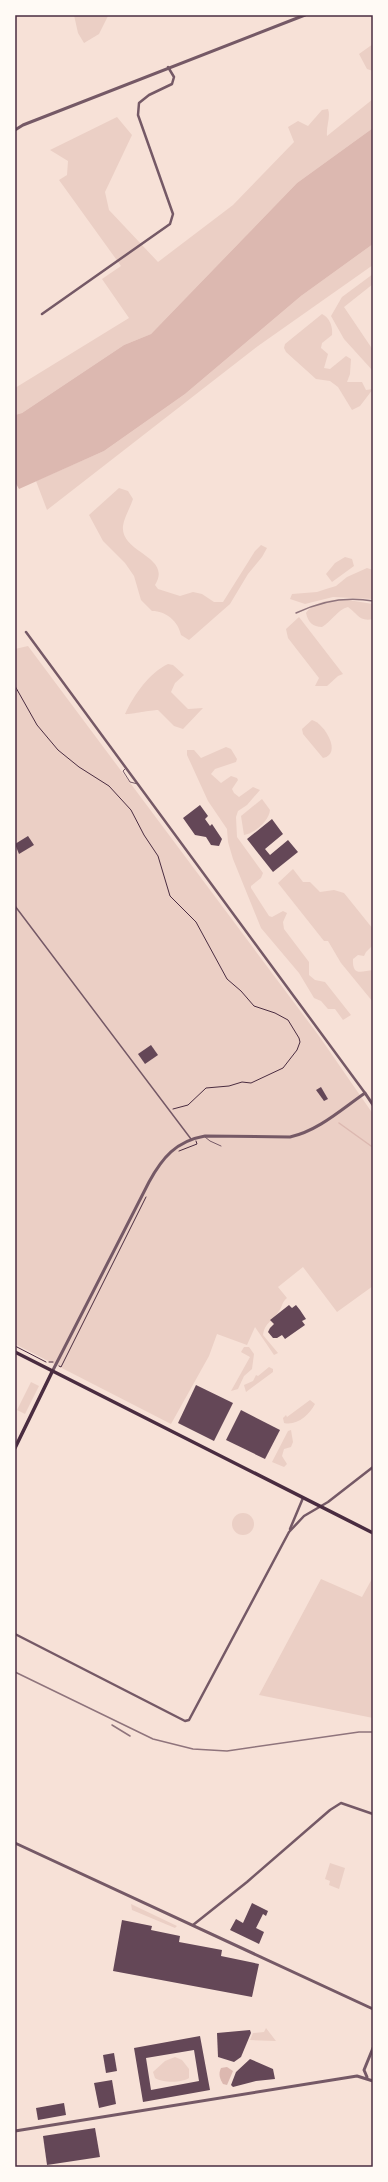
<svg xmlns="http://www.w3.org/2000/svg" width="388" height="2182" font-family="'Golos Text',sans-serif">
	<style>
		.green { fill: #ebcfc5 }
		.water { fill: #dcb8b0 }
		.lines { fill: none; stroke-linecap: round; stroke-linejoin: round }
		.stream { stroke: #dcb8b0; stroke-width: 1.5 }
		.building { fill: #644757; fill-rule: evenodd }
		.path { stroke: #4a2c40; stroke-width: 1 }
		.service { stroke: #755966; stroke-width: 1 }
		.pedestrian { stroke: #755966; stroke-width: 1.5 }
		.minor { stroke: #755966; stroke-width: 2.5 }
		.tertiary { stroke: #755966; stroke-width: 3 }
		.secondary { stroke: #4a2c40; stroke-width: 3.5 }
		.rail { stroke: #8f747c; stroke-width: 1.5 }
		.neatline { fill: none; stroke: #4a2c40; stroke-width: 1.5 }
	</style>
	<rect width="100%" height="100%" fill="#f7e1d7"/>
	<g class="green">
		<polygon points="74,15 118,15 108,16 99,34 84,43 78,33"/>
		<polygon points="373,44 373,71 367,69 359,54"/>
		<path d="M373,99v29l-76,55 -146,151 -27,11 -102,68 -7,2v-27l114,-70 -27,-39 19,-13 -62,-86 8,-5 1,-14 -18,-11 67,-33 15,18 -27,57 4,18 49,52 75,-57 61,-63 -6,-15 10,-6 10,5 14,-16 6,-1c3,8 -2,17 -1,27z"/>
		<polygon points="373,244 373,265 258,346 47,510 36,481 104,451 185,394 301,296"/>
		<polygon points="373,274 373,284 344,307 373,350 373,371 344,339 331,316 342,297"/>
		<path d="M322,314c8,4 11,13 10,21l-10,8 -1,5 7,6 -4,14 6,1 16,-13 5,3 -1,15 -3,8h15l4,8 7,-1 -13,17 -8,4 -14,-23 -8,-6 -14,-2 -30,-27 -2,-4 1,-4z"/>
		<path d="M119,488l9,3 5,8c-3,9 -9,19 -10,27 -3,27 50,30 32,59l3,4 22,7 13,-4 9,2 12,8h9l32,-51 6,-6 6,3 -5,9 -14,17 -18,30 -41,36 -8,-5c-3,-14 -15,-24 -29,-24l-11,-11 -7,-24 -9,-13 -22,-22 -14,-26z"/>
		<polygon points="345,557 352,559 354,566 332,582 326,574 335,563"/>
		<polygon points="367,568 373,570 373,599 333,597 305,604 290,599 292,594 317,592 326,589 336,586 347,577"/>
		<path d="M342,599l31,5v15c-14,3 -15,-5 -25,-12 -10,2 -17,15 -26,20 -9,0 -14,-5 -16,-14 7,-11 23,-13 36,-14z"/>
		<polygon points="299,617 343,674 338,676 327,686 315,686 319,678 288,638 286,629"/>
		<path d="M28,646l291,390 54,78v172l-36,26 -34,-45 -25,20 9,11c-6,5 -4,8 -8,13 -5,9 -15,12 -16,24l15,18 -4,2 -19,-28 -8,18 -30,-11 -8,22 -38,68 -156,-80v-695z"/>
		<path d="M168,664l5,1 11,10 -9,8 -4,9 17,17 15,-1 -20,21 -9,-3 -16,-16c-8,0 -30,5 -33,4 9,-19 24,-41 43,-50z"/>
		<path d="M312,720c12,3 31,34 11,38l-20,-24 -1,-5z"/>
		<polygon points="226,747 231,749 237,759 236,762 215,769 211,774 221,783 231,776 237,778 238,780 232,789 234,793 239,797 253,787 260,790 247,805 238,811 236,817 237,837 263,873 261,878 251,886 251,888 269,916 272,917 283,911 287,913 283,922 284,929 309,962 309,975 315,980 325,982 351,1015 343,1020 335,1009 328,1009 321,1001 314,998 299,973 261,928 233,859 228,842 227,829 208,801 187,755 187,750 194,750 201,758"/>
		<path d="M262,799l8,11c-1,11 -15,23 -26,25l-3,-19z"/>
		<path d="M293,869l10,13h7l10,10 14,-2 10,3 29,36v16l-7,7 -2,4 -6,-1 -5,4c-1,18 9,12 20,11v32l-32,-39 -13,-22h-4l-46,-58z"/>
		<polygon points="244,1347 249,1347 254,1354 252,1369 244,1376 238,1389 231,1391 250,1357 241,1352"/>
		<polygon points="269,1367 273,1369 273,1372 246,1392 244,1385 253,1381 256,1375 258,1376"/>
		<polygon points="31,1382 39,1386 25,1414 17,1410"/>
		<path d="M310,1400l5,4c-6,11 -18,22 -31,19l-1,-5 3,-3 1,2z"/>
		<polygon points="291,1430 293,1442 291,1447 284,1449 282,1456 287,1464 284,1467 272,1462 288,1431"/>
		<circle cx="243" cy="1524" r="11"/>
		<polygon points="373,1577 373,1718 259,1695 321,1579 362,1597"/>
		<polygon points="330,1863 345,1868 339,1889 329,1885 330,1881 325,1879"/>
		<polygon points="131,1904 177,1926 175,1928 132,1910"/>
		<polygon points="266,2028 276,2041 250,2040 253,2033 264,2032"/>
		<path d="M175,2057l7,3 7,9v9c-8,5 -26,5 -34,0l-2,-6 12,-11z"/>
	</g>
	<g class="water">
		<polygon points="373,128 373,244 301,296 185,394 104,451 19,489 15,482 15,415 22,413 124,345 151,334 297,183"/>
		<path d="M221,2068l6,-1 6,4 -6,14 -4,-1c-3,-5 -5,-10 -2,-16z"/>
	</g>
	<g class="lines">
		<polyline class="stream" points="339,1123 371,1146"/>
	</g>
	<g class="building">
		<polygon points="200,805 208,816 205,819 210,826 212,824 222,839 219,846 211,845 206,837 195,835 183,818"/>
		<polygon points="272,819 283,834 265,849 270,855 288,840 298,852 273,872 247,839"/>
		<polygon points="28,836 34,845 19,854 15,844"/>
		<polygon points="151,1045 158,1055 145,1064 138,1054"/>
		<polygon points="321,1087 328,1099 324,1101 316,1090"/>
		<polygon points="289,1305 292,1308 296,1305 300,1310 306,1319 302,1321 305,1325 285,1339 282,1335 277,1338 273,1338 268,1332 270,1328 274,1324 270,1320"/>
		<polygon points="196,1385 233,1403 214,1441 178,1423"/>
		<polygon points="241,1410 280,1430 265,1459 226,1440"/>
		<polygon points="252,1903 268,1911 266,1916 263,1914 256,1928 264,1932 259,1944 230,1930 236,1919 243,1923"/>
		<polygon points="122,1920 152,1926 151,1930 180,1936 179,1942 222,1950 221,1956 259,1964 252,1997 113,1971"/>
		<polygon points="250,2030 251,2033 241,2057 234,2062 218,2057 217,2033"/>
		<path d="M200,2036l10,54 -67,12 -9,-54zM194,2050l5,31 -48,9 -5,-32z"/>
		<polygon points="114,2053 117,2071 106,2073 103,2055"/>
		<polygon points="250,2059 273,2069 275,2079 256,2081 233,2087 231,2085 236,2072"/>
		<polygon points="112,2080 116,2104 99,2108 94,2083"/>
		<polygon points="64,2103 66,2115 38,2120 36,2108"/>
		<polygon points="95,2128 100,2157 47,2165 43,2136"/>
	</g>
	<g class="lines">
		<g class="path">
			<polyline points="15,686 37,725 58,750 79,767 109,786 131,810 144,835 158,856 170,896 196,922 227,979 241,991 254,1006 275,1013 288,1020 299,1038 300,1042 297,1050 283,1068 251,1083 242,1082 229,1086 206,1088 188,1105 173,1109"/>
			<polyline points="179,1151 197,1144 196,1141"/>
			<polyline points="15,1346 46,1362"/>
			<polyline points="49,1362 53,1362"/>
			<polyline points="59,1366 61,1367 146,1197"/>
		</g>
		<g class="service">
			<polyline points="126,768 123,771 130,782 138,784"/>
			<polyline points="205,1137 210,1141 221,1146"/>
		</g>
		<polyline class="pedestrian" points="15,906 191,1139"/>
		<g class="minor">
			<polyline points="42,314 170,224 173,214 138,115 139,103 149,95 172,84 174,77 168,67"/>
			<polyline points="26,632 365,1093"/>
			<polyline points="290,1529 303,1498"/>
			<polyline points="15,1634 185,1721 189,1720 289,1532 304,1516 328,1502 373,1467"/>
			<polyline points="193,1925 247,1882 330,1810 341,1803 373,1814"/>
		</g>
		<g class="tertiary">
			<polyline points="15,130 23,125 305,15"/>
			<path d="M52,1372l97,-190c13,-24 27,-41 56,-46l85,1c28,-6 52,-28 75,-44l8,12"/>
			<polyline points="15,1843 373,2009"/>
			<polyline points="367,2077 364,2070 373,2048"/>
			<polyline points="15,2131 357,2076 373,2081"/>
		</g>
		<g class="secondary">
			<polyline points="15,1352 373,1533"/>
			<polyline points="15,1448 52,1372"/>
		</g>
		<g class="rail">
			<path d="M296,613c25,-12 50,-17 77,-12"/>
			<polyline points="15,1672 153,1739 193,1749 227,1751 359,1732 373,1732"/>
			<polyline points="112,1725 130,1736"/>
			<polyline points="285,2167 350,2167"/>
		</g>
	</g>
	<rect width="388" height="2182" fill="none" stroke="#fffaf5" stroke-width="32"/>
	<rect x="16" y="16" width="356" height="2150" class="neatline"/>
</svg>
